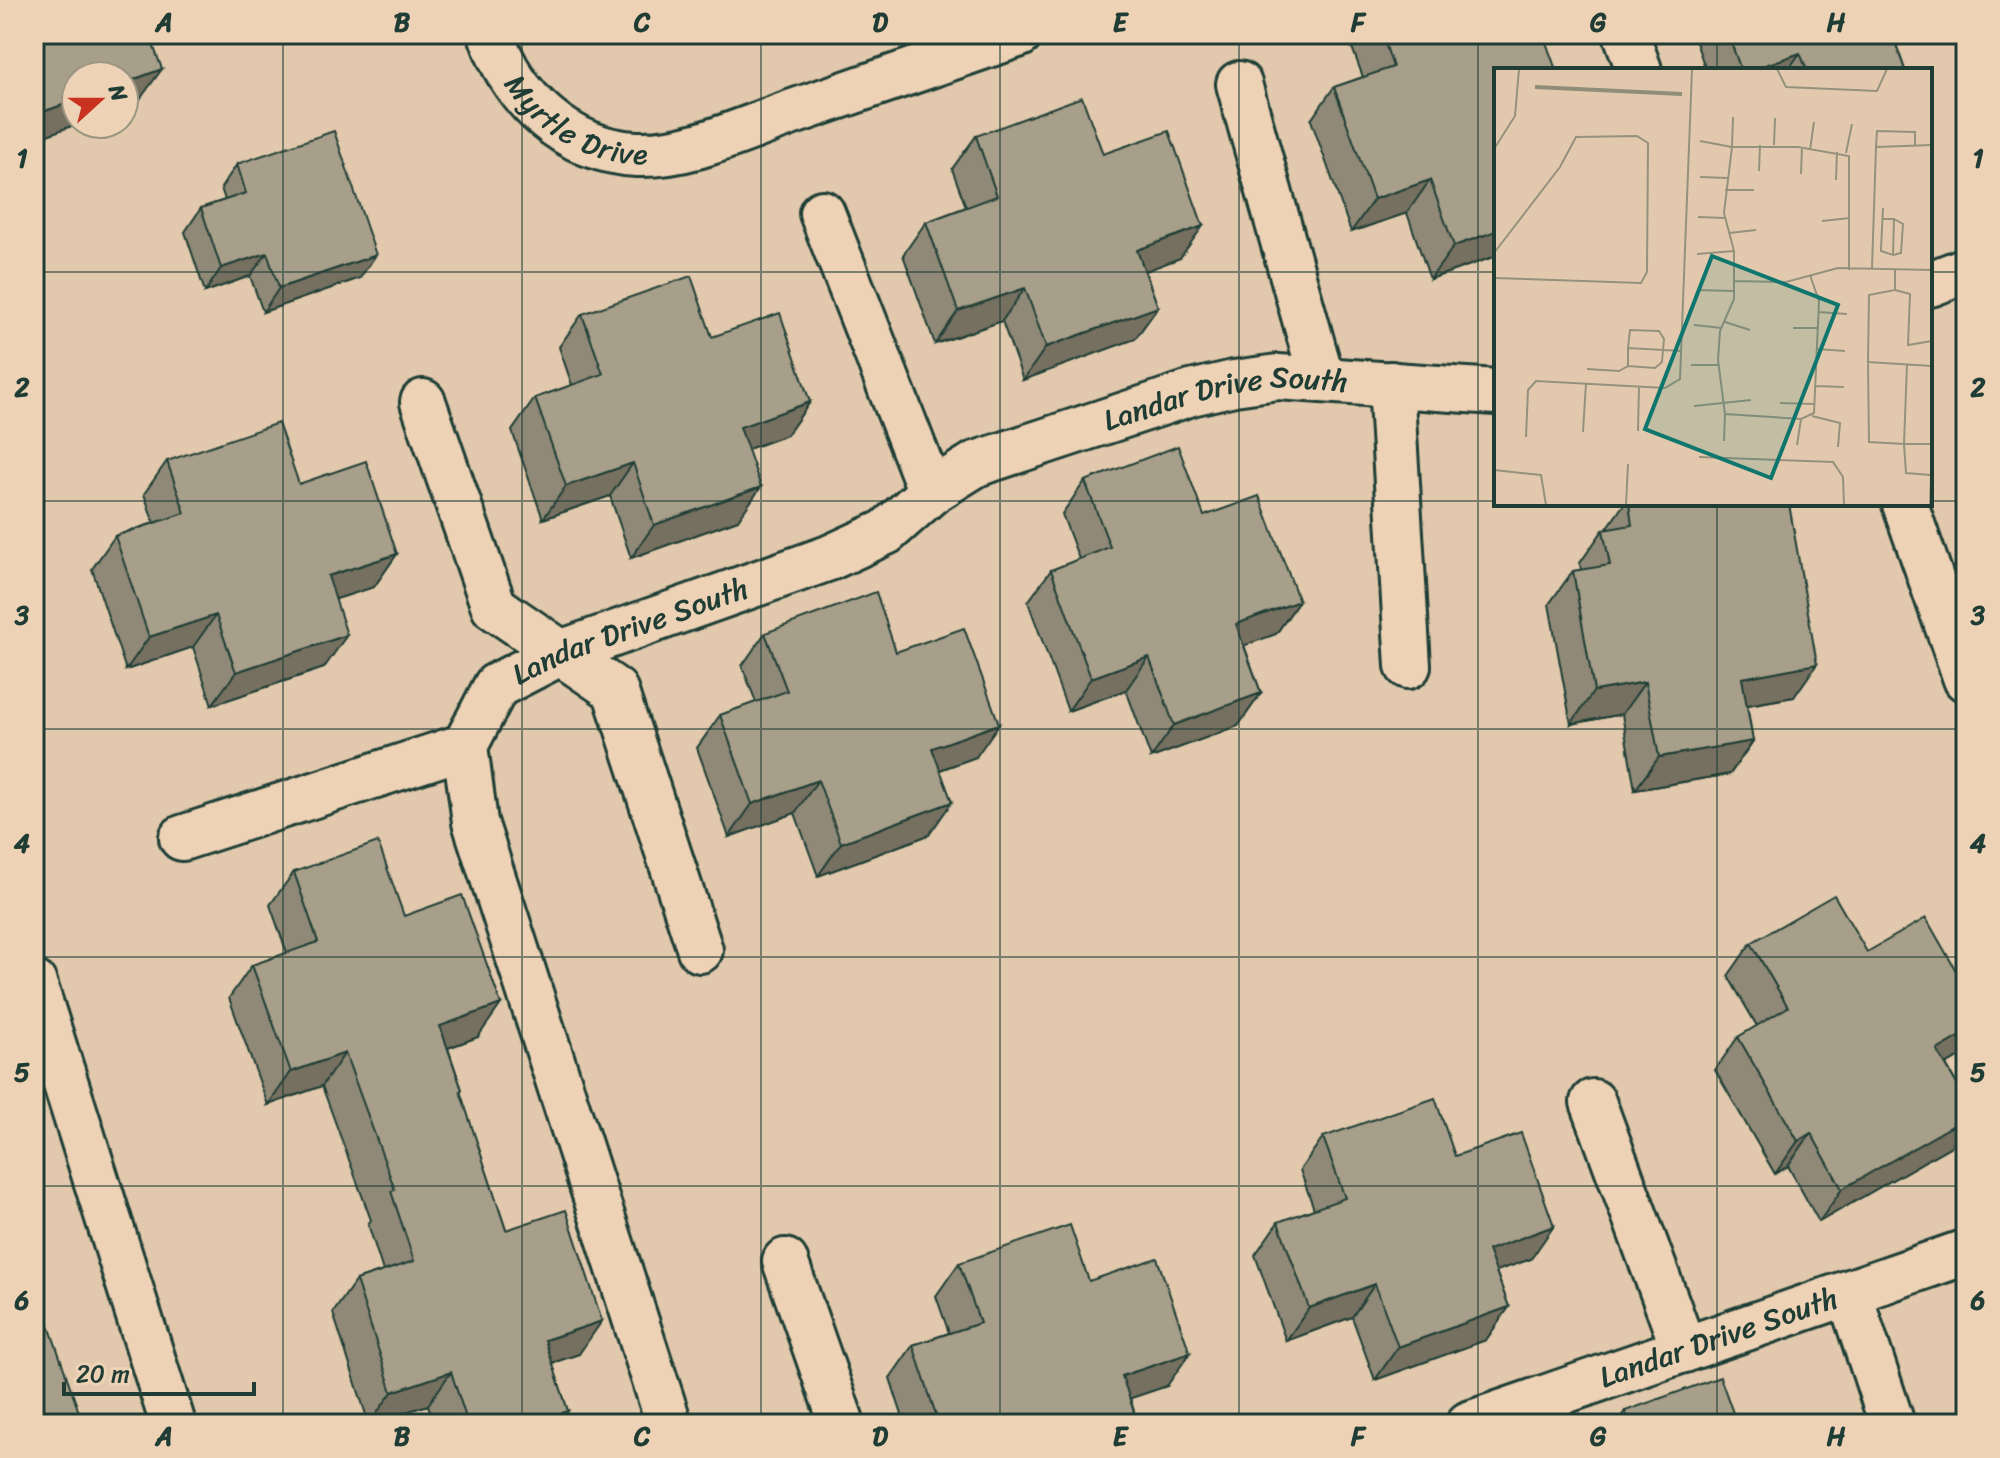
<svg xmlns="http://www.w3.org/2000/svg" width="2000" height="1458" font-family="Sriracha,sans-serif">
	<style>
		.lines { fill: none; stroke-linecap: round; stroke-linejoin: round }
		.minor-casing { stroke: #1f3d34; stroke-width: 50 }
		.minor { stroke: #eed2b5; stroke-width: 44 }
		.wall { fill: #908977; stroke: #1f3d34; stroke-width: 2 }
		.shaded-wall { fill: #766f61; stroke: #1f3d34; stroke-width: 2 }
		.building { fill: #a89f8a; stroke: #1f3d34; stroke-width: 2 }
		.grid { fill: none; stroke: #1f3d34; stroke-width: 2; stroke-opacity: 0.55 }
		.labels { text-anchor: middle; stroke-width: 6; stroke-linejoin: round; paint-order: stroke }
		.street-label { font-size: 30px; fill: #1f3d34; stroke: #eed2b5 }
		.inset-river { fill: none; stroke: #908d79; stroke-width: 4 }
		.inset-road { fill: none; stroke: #94917d; stroke-width: 2 }
		.view { fill: #0f766e; fill-opacity: 0.15; stroke: #0f766e; stroke-width: 4 }
		.inset-edge { fill: none; stroke: #1f3d34; stroke-width: 4 }
		.neatline { fill: none; stroke: #1f3d34; stroke-width: 3 }
		.grid-label { font-size: 26px; text-anchor: middle; font-weight: bold; fill: #1f3d34 }
	</style>
	<rect width="100%" height="100%" fill="#e2c9ad"/>
	<filter id="ink" filterUnits="userSpaceOnUse"><feTurbulence type="fractalNoise" baseFrequency=".0125" numOctaves="2"/><feDisplacementMap in="SourceGraphic" scale="16" xChannelSelector="R" yChannelSelector="G"/><feConvolveMatrix kernelMatrix="1 2 1 2 8 2 1 2 1" color-interpolation-filters="sRGB"/></filter>
	<g filter="url(#ink)">
		<g class="lines">
			<defs>
				<g id="minor">
					<path id="s1" d="M491,34c21,64 76,117 146,120 51,2 105,-24 153,-41 77,-26 153,-53 230,-79"/>
					<polyline points="1626,34 1639,70"/>
					<polyline points="1239,84 1322,380"/>
					<polyline points="822,213 931,492"/>
					<polyline points="1930,284 1966,270"/>
					<polyline points="1391,384 1408,666"/>
					<polyline points="423,402 494,607 615,690 700,950"/>
					<polyline points="1905,504 1966,679"/>
					<polyline points="182,838 465,746"/>
					<polyline points="34,983 173,1424"/>
					<polyline points="1593,1102 1684,1350"/>
					<polyline points="785,1261 842,1424"/>
					<polyline points="1849,1293 1892,1424"/>
					<path id="s2" d="M669,1424l-194,-602 -10,-76 31,-60 64,-33 269,-95 57,-26 45,-40 45,-28 215,-71 43,-10 44,-6 218,15"/>
					<path id="s3" d="M1469,1424l497,-172"/>
				</g>
			</defs>
			<use href="#minor" class="minor-casing"/>
			<use href="#minor" class="minor"/>
		</g>
		<g class="wall">
			<polygon points="1347,34 1481,34 1496,70 1496,256 1430,279 1407,213 1351,232 1311,120 1334,87 1363,77"/>
			<polygon points="1693,34 1916,34 1895,41 1905,70 1706,70"/>
			<polygon points="976,136 1103,154 1180,258 1145,271 1158,307 1135,339 1023,380 1002,321 935,344 903,255 926,222 966,207 952,169"/>
			<polygon points="237,164 360,278 263,312 250,276 205,292 185,232 201,208 225,200 221,188"/>
			<polygon points="582,314 712,337 810,402 787,435 748,449 738,520 631,558 610,496 543,519 512,431 535,398 572,385 559,347"/>
			<polygon points="167,461 299,484 397,554 374,587 336,599 324,668 212,705 193,647 126,670 92,569 115,536 154,523 144,494"/>
			<polygon points="1085,481 1204,516 1299,601 1276,634 1244,645 1261,693 1238,726 1151,758 1126,690 1068,711 1028,602 1051,570 1079,559 1062,514"/>
			<polygon points="1624,504 1789,504 1794,697 1747,705 1753,741 1730,774 1635,790 1622,714 1571,724 1549,604 1573,571 1581,570 1580,563 1603,530 1606,530"/>
			<polygon points="765,633 896,652 976,757 940,770 929,835 818,876 795,813 729,837 697,748 720,715 756,702 742,666"/>
			<polygon points="294,872 404,916 478,1037 448,1048 462,1090 460,1093 506,1230 579,1354 552,1363 568,1411 559,1424 434,1424 428,1405 369,1424 333,1313 356,1280 383,1271 368,1224 371,1220 322,1086 268,1105 229,998 252,965 287,953 270,905"/>
			<polygon points="1751,943 1867,952 1963,1055 1946,1065 1966,1100 1966,1125 1951,1146 1819,1222 1788,1166 1775,1174 1715,1070 1738,1037 1757,1026 1728,976"/>
			<polygon points="1323,1137 1455,1156 1531,1259 1496,1271 1509,1307 1486,1340 1375,1380 1352,1317 1286,1341 1255,1255 1278,1222 1314,1209 1300,1170"/>
			<polygon points="959,1263 1089,1281 1167,1386 1130,1398 1138,1424 905,1424 890,1378 913,1345 949,1333 936,1296"/>
			<polygon points="1625,1411 1737,1424 1616,1424"/>
		</g>
		<g class="shaded-wall">
			<polygon points="1877,34 1916,34 1864,52"/>
			<polygon points="1800,53 1788,70 1751,70"/>
			<polygon points="162,69 138,102 124,107 124,83"/>
			<polygon points="76,100 76,124 77,124 34,140 34,115"/>
			<polygon points="1430,180 1407,213 1351,232 1374,199"/>
			<polygon points="1203,226 1180,258 1114,283 1137,250"/>
			<polygon points="1496,231 1496,256 1430,279 1454,246"/>
			<polygon points="267,253 250,276 205,292 221,268"/>
			<polygon points="376,255 360,278 263,312 279,288"/>
			<polygon points="1025,288 1002,321 935,344 958,311"/>
			<polygon points="1158,307 1135,339 1023,380 1046,347"/>
			<polygon points="810,402 787,435 717,460 740,427"/>
			<polygon points="633,463 610,496 543,519 566,486"/>
			<polygon points="761,487 738,520 631,558 654,525"/>
			<polygon points="397,554 374,587 305,609 328,576"/>
			<polygon points="1299,601 1276,634 1213,657 1236,624"/>
			<polygon points="216,615 193,647 126,670 149,637"/>
			<polygon points="347,635 324,668 212,705 236,672"/>
			<polygon points="1149,657 1126,690 1068,711 1091,678"/>
			<polygon points="1817,664 1794,697 1719,710 1742,678"/>
			<polygon points="1645,682 1622,714 1571,724 1594,691"/>
			<polygon points="1261,693 1238,726 1151,758 1174,725"/>
			<polygon points="999,724 976,757 909,781 932,748"/>
			<polygon points="1753,741 1730,774 1635,790 1659,757"/>
			<polygon points="818,780 795,813 729,837 752,804"/>
			<polygon points="952,802 929,835 818,876 841,843"/>
			<polygon points="501,1004 478,1037 417,1059 440,1026"/>
			<polygon points="1966,1033 1966,1051 1963,1055 1914,1083 1937,1050"/>
			<polygon points="345,1053 322,1086 268,1105 291,1072"/>
			<polygon points="1966,1118 1966,1125 1951,1146 1819,1222 1842,1189"/>
			<polygon points="1811,1133 1788,1166 1775,1174 1798,1141"/>
			<polygon points="1554,1226 1531,1259 1465,1282 1488,1250"/>
			<polygon points="1375,1284 1352,1317 1286,1341 1309,1308"/>
			<polygon points="1509,1307 1486,1340 1375,1380 1398,1347"/>
			<polygon points="602,1321 579,1354 522,1373 545,1340"/>
			<polygon points="1190,1353 1167,1386 1099,1409 1122,1376"/>
			<polygon points="451,1372 428,1405 369,1424 392,1392"/>
			<polygon points="568,1411 559,1424 529,1424"/>
			<polygon points="1012,1416 1007,1424 989,1424"/>
		</g>
		<g class="building">
			<polygon points="34,34 149,34 162,69 124,83 124,76 76,76 76,100 34,115"/>
			<polygon points="1382,34 1481,34 1482,38 1493,34 1543,34 1556,70 1496,70 1496,231 1454,246 1430,180 1374,199 1334,87 1393,67"/>
			<polygon points="1728,34 1892,34 1905,70 1807,70 1800,53 1751,70 1741,70"/>
			<polygon points="1082,97 1103,154 1169,131 1203,226 1137,250 1158,307 1046,347 1025,288 958,311 926,222 997,196 976,136"/>
			<polygon points="334,131 376,255 279,288 267,253 221,268 201,208 246,193 237,164"/>
			<polygon points="691,276 712,337 780,313 810,402 740,427 761,487 654,525 633,463 566,486 535,398 603,374 582,314"/>
			<polygon points="278,423 299,484 366,461 397,554 328,576 347,635 236,672 216,615 149,637 115,536 185,513 167,461"/>
			<polygon points="1178,446 1204,516 1259,496 1299,601 1236,624 1261,693 1174,725 1149,657 1091,678 1051,570 1110,547 1085,481"/>
			<polygon points="1629,504 1789,504 1817,664 1742,678 1753,741 1659,757 1645,682 1594,691 1573,571 1610,565 1603,530 1632,525"/>
			<polygon points="876,592 896,652 964,628 999,724 932,748 952,802 841,843 818,780 752,804 720,715 787,691 765,633"/>
			<polygon points="378,842 404,916 462,895 501,1004 440,1026 462,1090 460,1091 506,1230 566,1210 602,1321 545,1340 568,1411 529,1424 468,1424 451,1372 392,1392 356,1280 414,1261 391,1191 395,1190 345,1053 291,1072 252,965 318,942 294,872"/>
			<polygon points="1834,895 1867,952 1926,918 1966,988 1966,1033 1937,1050 1966,1100 1966,1118 1842,1189 1811,1133 1798,1141 1738,1037 1788,1007 1751,943"/>
			<polygon points="1435,1098 1455,1156 1521,1133 1554,1226 1488,1250 1509,1307 1398,1347 1375,1284 1309,1308 1278,1222 1345,1198 1323,1137"/>
			<polygon points="1070,1225 1089,1281 1157,1258 1190,1353 1122,1376 1138,1424 1015,1424 1012,1416 989,1424 939,1424 913,1345 980,1323 959,1263"/>
			<polygon points="34,1282 83,1424 34,1424"/>
			<polygon points="1720,1377 1737,1424 1630,1424 1625,1411"/>
		</g>
	</g>
	<path class="grid" d="M283,34v1390M522,34v1390M761,34v1390M1000,34v1390M1239,34v1390M1478,34v1390M1717,34v36M34,272h1462M1930,272h36M34,501h1462M1930,501h36M1717,504v920M34,729h1932M34,957h1932M34,1186h1932"/>
	<g class="labels">
		<g class="street-label">
			<text dy="10" stroke="none"><textPath href="#s1" startOffset="130">Myrtle Drive</textPath></text>
			<text dy="10" stroke="none"><textPath href="#s2" startOffset="1570">Landar Drive South</textPath></text>
			<text dy="10" stroke="none"><textPath href="#s2" startOffset="922">Landar Drive South</textPath></text>
			<text dy="10" stroke="none"><textPath href="#s3" startOffset="264">Landar Drive South</textPath></text>
		</g>
	</g>
	<g transform="translate(1494 68)">
		<rect width="438" height="438" fill="#e2c9ad"/>
		<path class="inset-river" d="M41,19l147,7"/>
		<path class="inset-road" d="M283,1l9,18 91,4 10,-22M206,73l32,6 1,-30M280,77l1,-27M382,79l1,-16 38,1v14M0,81l21,-33 4,-47M316,82l4,-28M352,85l6,-29M265,103l1,-26M307,106l1,-27M206,109l28,1M342,112l1,-28M231,122h29M204,149l27,1M388,151h12l-1,36 -12,-4v-2l2,-41M328,153l28,-3M235,165l27,-3M0,185l66,-86 16,-30 61,-1 11,7 -1,129 -6,11 -147,-5M203,186l37,-3M399,187l8,-2 2,-29 -9,-5M378,200l4,-121 56,-2M401,201v21l-26,5 -1,67 64,4M316,207l9,26 -5,112 -13,6 -76,-5 -7,-54 2,-29 14,-32v-48l-10,-38 8,-66h66l51,9v114M240,213l52,1 52,-14 94,2M203,222l37,1M401,222l15,4 -2,51 24,-4M324,244l29,2M231,254l25,8M200,257l28,3M299,260h25M323,281l28,2M374,294l1,80 35,2 3,-80M197,297h28M134,298l27,2 7,-6 2,-23 -5,-8 -29,-1 -2,18M93,301l32,2 9,-5v-18l54,3M322,318l28,1M286,335l35,1M200,338l57,-6M318,348l28,7 -2,24M144,363l1,-45M89,364l3,-49M32,369l2,-47 8,-9 129,7 15,-9 12,-310M230,373l1,-27M303,377l4,-26M205,389l134,5 10,15 1,28M0,402l47,5 5,30M437,407l-25,-2 -2,-29h28M132,437l2,-41M436,437l2,-60"/>
		<path class="view" d="M218,188l126,49 -67,173 -126,-49z"/>
		<rect width="438" height="438" class="inset-edge"/>
	</g>
	<rect width="2000" height="1458" fill="none" stroke="#eed2b5" stroke-width="88"/>
	<g transform="translate(100 100) rotate(69)"><circle r="38" fill="#eed2b5" stroke="#9b9681" stroke-width="2"/>
	<path d="M0-6L14 30L0 20L-14 30Z" fill="#c8321e"/>
	<text y="-12" font-size="22" font-weight="bold" text-anchor="middle" fill="#1f3d34">N</text>
	</g>
	<path d="M64 1382v12h190v-12" fill="none" stroke="#1f3d34" stroke-width="4"/>
	<text x="76" y="1382" font-size="24" fill="#1f3d34" stroke="#eed2b5" stroke-width="6" paint-order="stroke">20 m</text>
	<rect x="44" y="44" width="1912" height="1370" class="neatline"/>
	<g class="grid-label">
		<text x="164" y="31">A</text>
		<text x="402" y="31">B</text>
		<text x="642" y="31">C</text>
		<text x="880" y="31">D</text>
		<text x="1120" y="31">E</text>
		<text x="1358" y="31">F</text>
		<text x="1598" y="31">G</text>
		<text x="1836" y="31">H</text>
		<text x="22" y="167">1</text>
		<text x="1978" y="167">1</text>
		<text x="22" y="396">2</text>
		<text x="1978" y="396">2</text>
		<text x="22" y="624">3</text>
		<text x="1978" y="624">3</text>
		<text x="22" y="852">4</text>
		<text x="1978" y="852">4</text>
		<text x="22" y="1081">5</text>
		<text x="1978" y="1081">5</text>
		<text x="22" y="1309">6</text>
		<text x="1978" y="1309">6</text>
		<text x="164" y="1445">A</text>
		<text x="402" y="1445">B</text>
		<text x="642" y="1445">C</text>
		<text x="880" y="1445">D</text>
		<text x="1120" y="1445">E</text>
		<text x="1358" y="1445">F</text>
		<text x="1598" y="1445">G</text>
		<text x="1836" y="1445">H</text>
	</g>
</svg>
